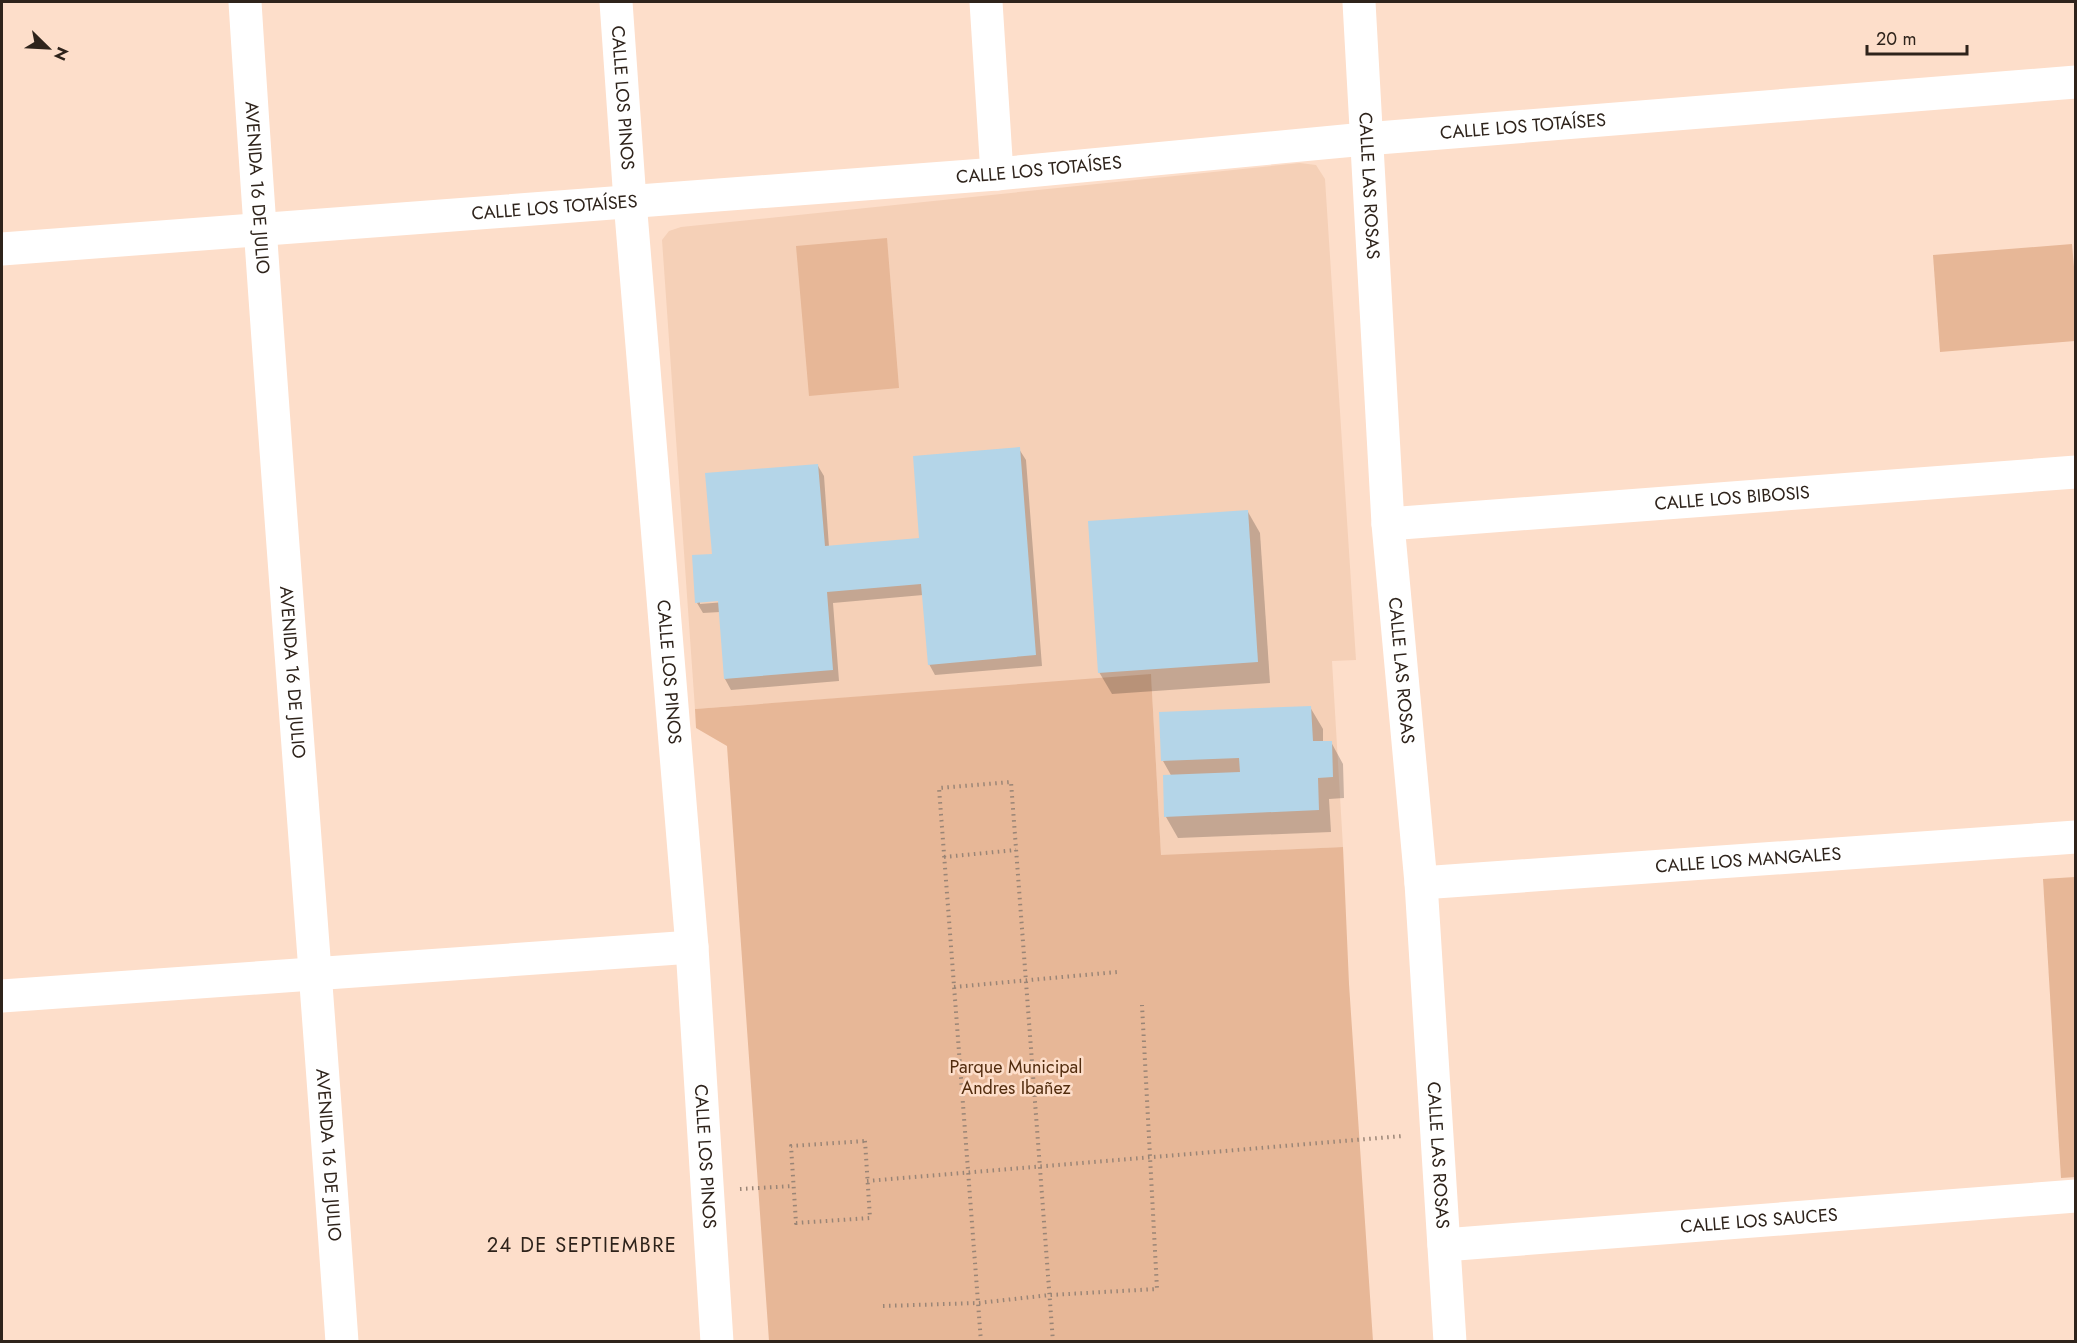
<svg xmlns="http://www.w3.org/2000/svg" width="2077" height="1343" font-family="Jost,sans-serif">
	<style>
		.built { fill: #f5d0b7 }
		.green { fill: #e7b797 }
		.shadow { fill: #0003; fill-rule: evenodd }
		.building { fill: #b4d5e8 }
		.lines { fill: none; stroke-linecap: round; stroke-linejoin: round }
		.path { stroke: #9a8576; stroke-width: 4; stroke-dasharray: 1.5 4.5; stroke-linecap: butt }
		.street { stroke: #fff; stroke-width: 33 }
		.labels { text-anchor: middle; stroke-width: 5; stroke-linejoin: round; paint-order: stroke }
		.street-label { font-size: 18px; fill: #2e231b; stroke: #fddeca }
		.park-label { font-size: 18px; fill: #522c0e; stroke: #fddeca }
		.neighbourhood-label { font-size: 20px; letter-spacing: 1.5px; fill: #2e231b; stroke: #fddeca }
	</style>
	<rect width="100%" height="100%" fill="#fddeca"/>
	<polygon class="built" points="1300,163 1316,165 1325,179 1356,660 1332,661 1343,847 1161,856 1151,675 695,709 662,240 669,231 681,227"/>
	<g class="green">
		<polygon points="887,238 899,388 809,396 796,246"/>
		<polygon points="2072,244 2076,290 2075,341 1940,352 1933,255"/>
		<polygon points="1151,674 1161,855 1343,847 1349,984 1373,1341 769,1341 727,746 696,728 695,709"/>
		<polygon points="2075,877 2076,1177 2061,1178 2043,879"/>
	</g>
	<g class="shadow">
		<path d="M1019,449l7,11 16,206 -107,9 -6,-11 -6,-69 -90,8 6,78 -108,9 -6,-11 -5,-67 -17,1 -6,-10 121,-137 6,10 5,71 92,-8zM725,599v3l-25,2v-3z"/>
		<polygon points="1248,512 1260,533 1270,683 1112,694 1099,672"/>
		<polygon points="1310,707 1323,729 1323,742 1331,742 1343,764 1344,798 1329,799 1331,832 1178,838 1166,817 1172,777 1163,761"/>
	</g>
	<g class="building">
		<polygon points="1020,447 1036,655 928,665 921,584 827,592 833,670 724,679 718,601 695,603 692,555 712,554 705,473 818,464 825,546 919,538 913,456"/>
		<polygon points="1248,510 1258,662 1098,673 1088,521"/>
		<polygon points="1311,706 1313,741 1332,741 1333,777 1318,778 1319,810 1164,817 1163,775 1240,772 1239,758 1161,761 1159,712"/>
	</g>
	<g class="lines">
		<g class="path">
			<polyline points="944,857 1016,850"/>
			<polyline points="954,987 1117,972"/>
			<polygon points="865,1141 870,1218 796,1223 791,1146"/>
			<polyline points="867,1181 1403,1136"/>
			<polyline points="740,1189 793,1186"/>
			<polyline points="883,1306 978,1303 1050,1295 1157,1289 1142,1005"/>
			<polyline points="981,1342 939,788 1011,782 1053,1342"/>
		</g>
		<g class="street">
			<path id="s1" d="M245,2c28,446 66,893 97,1340"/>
			<path id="s2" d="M616,2l14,199 62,746 25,395"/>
			<polyline points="986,2 997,174"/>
			<path id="s3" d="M1359,2l29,522 33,359 29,459"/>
			<path id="s4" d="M2,249l995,-75 368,-35 711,-57"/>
			<path id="s5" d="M1388,524l688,-52"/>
			<path id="s6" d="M1421,883l655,-46"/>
			<polyline points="2,996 692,947"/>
			<path id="s7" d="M1444,1245l632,-49"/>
		</g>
	</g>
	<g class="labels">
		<g class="street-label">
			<text dy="6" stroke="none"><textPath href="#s2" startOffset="96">CALLE LOS PINOS</textPath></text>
			<text dy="6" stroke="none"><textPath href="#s4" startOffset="1526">CALLE LOS TOTAÍSES</textPath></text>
			<text dy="6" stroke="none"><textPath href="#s4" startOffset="1040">CALLE LOS TOTAÍSES</textPath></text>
			<text dy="6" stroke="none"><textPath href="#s1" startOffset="186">AVENIDA 16 DE JULIO</textPath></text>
			<text dy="6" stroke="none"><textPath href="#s3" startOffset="184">CALLE LAS ROSAS</textPath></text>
			<text dy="6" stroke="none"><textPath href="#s4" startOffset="554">CALLE LOS TOTAÍSES</textPath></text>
			<text dy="6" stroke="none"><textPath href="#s5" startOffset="345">CALLE LOS BIBOSIS</textPath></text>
			<text dy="6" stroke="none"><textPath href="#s1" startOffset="672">AVENIDA 16 DE JULIO</textPath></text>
			<text dy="6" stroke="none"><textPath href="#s2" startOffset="672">CALLE LOS PINOS</textPath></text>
			<text dy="6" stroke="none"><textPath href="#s3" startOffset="670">CALLE LAS ROSAS</textPath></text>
			<text dy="6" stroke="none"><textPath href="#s6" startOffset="328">CALLE LOS MANGALES</textPath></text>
			<text dy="6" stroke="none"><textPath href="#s1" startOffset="1156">AVENIDA 16 DE JULIO</textPath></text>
			<text dy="6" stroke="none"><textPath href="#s2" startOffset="1158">CALLE LOS PINOS</textPath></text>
			<text dy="6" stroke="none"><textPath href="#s3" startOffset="1156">CALLE LAS ROSAS</textPath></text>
			<text dy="6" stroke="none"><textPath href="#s7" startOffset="316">CALLE LOS SAUCES</textPath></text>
		</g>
		<g class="park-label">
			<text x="1016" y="1073">Parque Municipal<tspan x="1016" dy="21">Andres Ibañez</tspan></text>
		</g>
		<g class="neighbourhood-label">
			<text x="582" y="1252">24 DE SEPTIEMBRE</text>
		</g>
	</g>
	<rect width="2077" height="1343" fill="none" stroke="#2e231b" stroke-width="6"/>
	<g transform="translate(48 48) rotate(114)" stroke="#fddeca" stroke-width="4.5" paint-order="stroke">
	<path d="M0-4.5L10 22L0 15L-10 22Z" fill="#2e231b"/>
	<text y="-9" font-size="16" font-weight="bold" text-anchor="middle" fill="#2e231b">N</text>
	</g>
	<path d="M1867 45v9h100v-9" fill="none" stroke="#2e231b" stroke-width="3"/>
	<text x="1876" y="45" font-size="18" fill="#2e231b" stroke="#fddeca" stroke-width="4.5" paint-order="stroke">20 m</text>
</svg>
